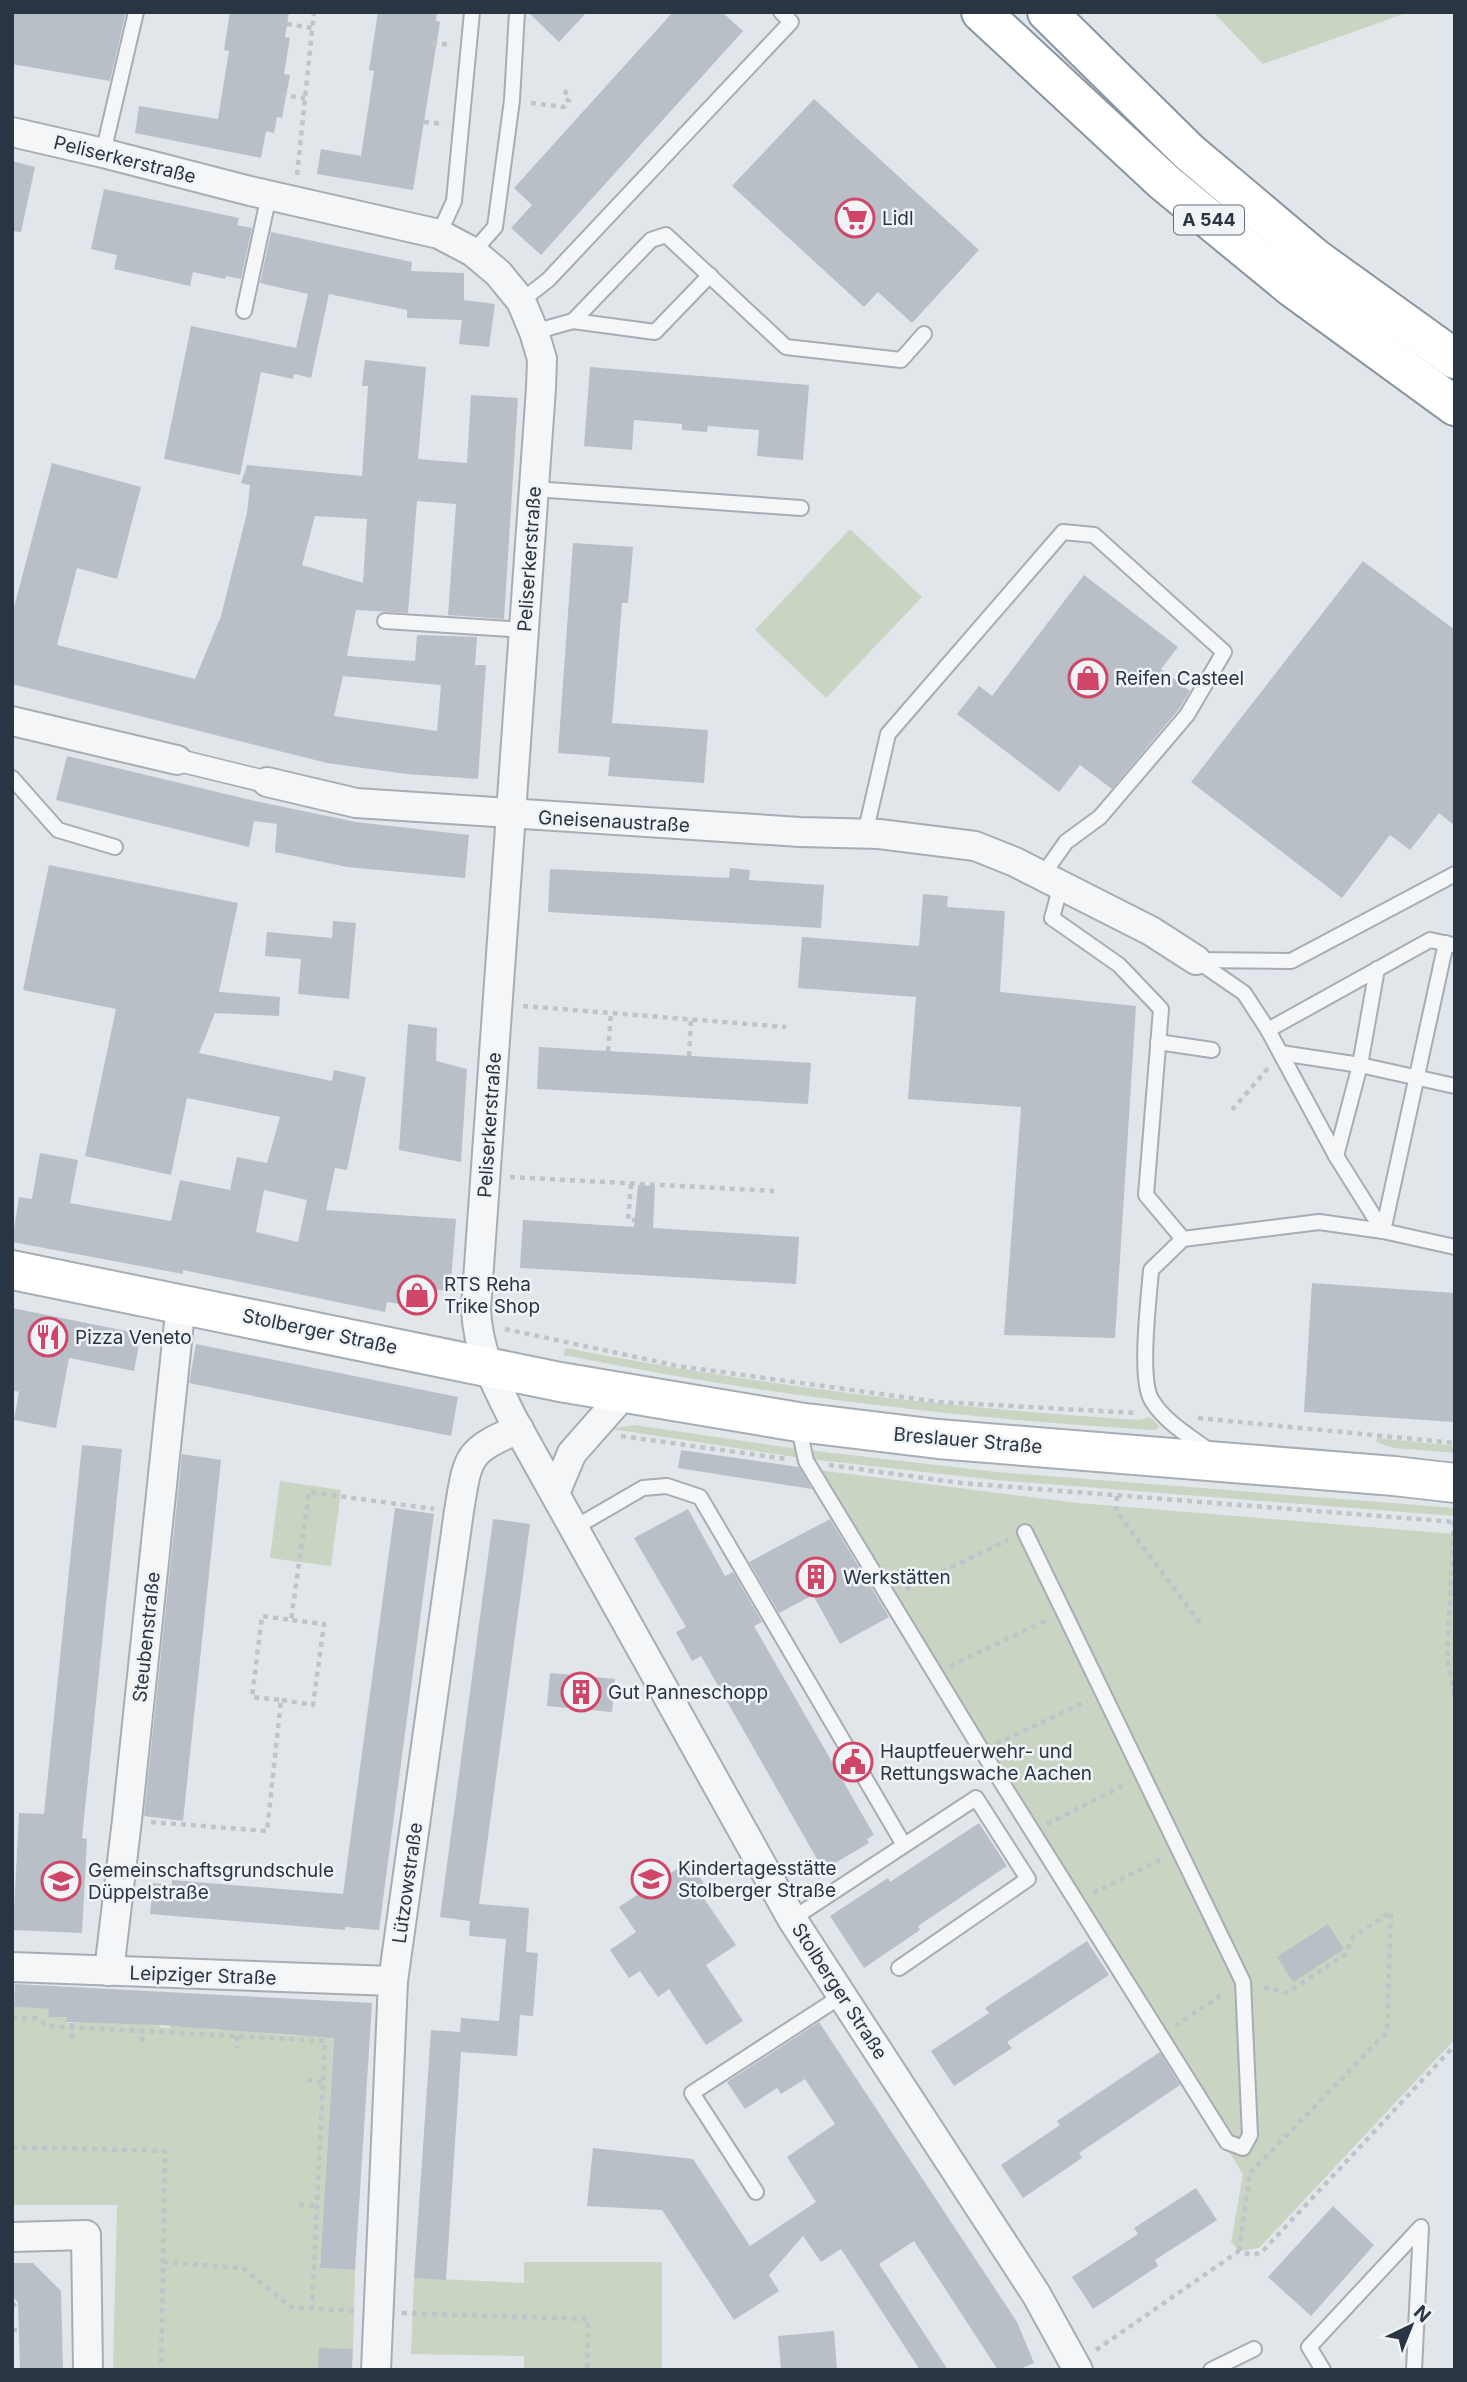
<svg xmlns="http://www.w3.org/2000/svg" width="1467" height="2382" font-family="Inter,sans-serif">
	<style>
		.green { fill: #c9d4c2 }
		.building { fill: #b9bfc7; fill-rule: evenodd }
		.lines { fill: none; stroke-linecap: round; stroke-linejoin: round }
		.service-casing { stroke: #a6adb4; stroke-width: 18 }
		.pedestrian-casing { stroke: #a6adb4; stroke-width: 24 }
		.minor-casing { stroke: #a6adb4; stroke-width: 32 }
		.secondary-casing { stroke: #a6adb4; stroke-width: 42 }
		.motorway-casing { stroke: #8995a1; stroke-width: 42 }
		.path { stroke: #bfc4c9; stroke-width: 4.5; stroke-dasharray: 5 5; stroke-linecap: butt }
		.service { stroke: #f4f6f8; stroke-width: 14 }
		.pedestrian { stroke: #f4f6f8; stroke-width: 21 }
		.minor { stroke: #f4f6f8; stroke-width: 28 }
		.secondary { stroke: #fff; stroke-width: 38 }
		.motorway { stroke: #fff; stroke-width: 38 }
		.labels { text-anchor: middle; stroke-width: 5; stroke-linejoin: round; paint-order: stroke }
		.shield { fill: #f1f4f7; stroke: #656e78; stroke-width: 2 }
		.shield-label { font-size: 18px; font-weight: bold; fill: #293542 }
		.street-label { font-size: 19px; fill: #293542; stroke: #f1f4f7 }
		.poi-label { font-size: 19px; fill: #293542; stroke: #f1f4f7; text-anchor: start }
	</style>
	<rect width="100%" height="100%" fill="#e1e6ea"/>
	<g class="green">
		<polygon points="1213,12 1409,12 1263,64"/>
		<polygon points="850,529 922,597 826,698 755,630"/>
		<path d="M565,1348c193,37 379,60 575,72l10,-3 9,9 -2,3 -5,1c-198,-12 -394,-36 -588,-75z"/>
		<polygon points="634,1425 798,1449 997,1472 1455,1508 1455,1516 996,1480 801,1458 612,1429"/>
		<polygon points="1377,1438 1455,1446 1455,1453 1393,1448 1376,1442"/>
		<polygon points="802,1468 1078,1503 1455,1534 1455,2039 1259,2248 1239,2251 1231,2242 1243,2174 890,1617"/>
		<polygon points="280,1481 341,1490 331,1566 270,1558"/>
		<path d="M14,2007l35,2 -1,8h19v6h11v-4l35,2v3h10l1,-2 35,2 1,3 10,1 1,-5 47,7v-4c39,6 78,13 116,8l-14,234 35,2 -2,79 -35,21h-205l4,-165h-105z"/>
		<polygon points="524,2262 662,2262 662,2370 524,2370 524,2356 411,2354 414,2278 524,2283"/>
	</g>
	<g class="building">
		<polygon points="12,12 126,12 110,81 12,64"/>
		<polygon points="230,12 289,12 285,37 290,38 284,74 290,75 282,118 277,117 274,133 266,131 261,158 135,133 139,106 218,119 229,51 224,50"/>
		<polygon points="378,12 437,12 436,21 440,22 413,190 317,174 321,149 361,156 374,71 369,70"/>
		<polygon points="528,12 587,12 559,42"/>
		<polygon points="673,12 722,12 743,31 541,255 511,228 532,205 514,188"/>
		<polygon points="814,99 979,250 912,323 878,292 864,307 732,186"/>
		<polygon points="12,161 35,167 21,232 12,231"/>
		<polygon points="104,189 239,218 237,225 252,228 241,279 226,276 225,279 193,272 190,286 114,269 117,255 91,249"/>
		<polygon points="271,232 412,262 411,271 464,273 464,300 495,304 489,347 459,344 462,320 407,318 407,310 329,294 311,378 294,374 293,379 261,372 240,475 164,459 191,326 296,348 308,294 260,283"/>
		<path d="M365,360l61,7 -8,92 49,4 4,-68 47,3 -14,221 -56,-4 8,-111 -39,-3 -9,112 -52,-3 -9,46 68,5 2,-26 60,2 -2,28h11l-8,114 -71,-5 -80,-11 -315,-79v-69l40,-152 89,24 -24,92 -40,-11 -20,77 138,34 26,-63 26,-103 3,-28 -9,-2 6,-18 115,11 6,-90h-6zM315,516l52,3 -4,64 -61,-18zM343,676l98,9 -4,46 -103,-15z"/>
		<polygon points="590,367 809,385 803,460 757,456 759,430 708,426 707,432 682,430 682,424 634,420 632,450 584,446"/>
		<polygon points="573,543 633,547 628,603 622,603 612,723 708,730 704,783 608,776 610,757 558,753"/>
		<polygon points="1363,561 1455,630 1455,826 1439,813 1410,850 1390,835 1342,898 1191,782"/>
		<polygon points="1084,575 1178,647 1161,669 1190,691 1179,709 1112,789 1080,765 1059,792 957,714 979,686 992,696"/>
		<polygon points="67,756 255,801 356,822 469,835 465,878 347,867 275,852 277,824 254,821 249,847 56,800"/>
		<path d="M49,865l189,38 -19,89 61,5 -1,19 -64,-3 -16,40 133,28 2,-11 32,7 -19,93 -12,-2 -9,42 130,9 -6,73 -21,-4 -4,20 -38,-6 -2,10 -202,-42v4l-171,-32 7,-45 13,2 8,-46 38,7 -8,43 101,18 9,-41 50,10 7,-33 30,6 13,-46 -93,-19 -16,77 -86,-19 31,-147 -93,-19zM264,1190l43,10 -9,42 -42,-10z"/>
		<polygon points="730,868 750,870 749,880 824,885 821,928 548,912 550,869 729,878"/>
		<polygon points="923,894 948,896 947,907 1005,911 1000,992 1136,1006 1115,1338 1004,1335 1021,1107 908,1099 916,997 798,988 802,937 919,946"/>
		<polygon points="333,921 356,923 349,999 298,994 301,959 265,956 267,932 332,938"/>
		<polygon points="408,1024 437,1028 436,1061 467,1069 461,1162 399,1150"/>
		<polygon points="539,1047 811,1063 808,1104 537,1089"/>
		<polygon points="638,1185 655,1186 653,1228 799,1237 796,1284 520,1268 523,1220 634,1227"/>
		<polygon points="1312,1283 1455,1293 1455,1422 1304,1412"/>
		<polygon points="12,1308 141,1334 134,1371 69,1358 56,1428 14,1420 19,1392 12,1390"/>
		<polygon points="196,1344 458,1397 451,1436 189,1383"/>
		<polygon points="82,1445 122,1449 82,1838 87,1839 82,1933 13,1930 19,1813 44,1814"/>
		<polygon points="681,1450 799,1467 812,1489 678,1468"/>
		<polygon points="182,1454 221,1460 183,1821 144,1816"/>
		<polygon points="395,1508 434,1514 379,1930 345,1927 345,1930 150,1914 153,1883 172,1885 172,1880 343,1894"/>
		<polygon points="688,1509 725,1576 733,1572 762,1622 754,1626 874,1835 867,1839 869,1843 830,1866 828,1862 821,1866 701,1656 692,1661 676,1632 686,1627 634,1538"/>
		<polygon points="493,1519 530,1524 479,1904 529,1908 526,1952 538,1953 533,2016 520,2015 517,2056 461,2052 446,2280 414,2278 431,2030 460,2032 461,2018 499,2021 506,1939 469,1936 470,1921 440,1917"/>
		<polygon points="830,1519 889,1617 840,1644 813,1595 779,1613 749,1562"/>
		<polygon points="550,1673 615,1679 612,1712 547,1706"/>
		<polygon points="979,1823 1007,1866 918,1926 920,1930 864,1968 830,1916 888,1878 890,1882"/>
		<polygon points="689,1861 707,1888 700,1893 736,1945 706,1965 743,2021 706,2045 669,1989 658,1997 640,1971 629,1978 610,1950 636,1932 619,1907"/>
		<polygon points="1328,1924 1344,1949 1293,1982 1277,1957"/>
		<polygon points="1087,1941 1109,1975 1007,2042 1012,2048 954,2086 931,2051 989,2013 985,2008"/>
		<polygon points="15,1984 372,2003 355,2270 320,2268 334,2038 159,2025 66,2022 67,2017 48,2017 49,2009 14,2007"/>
		<polygon points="819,2022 1017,2322 1034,2363 1018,2370 998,2370 914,2241 879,2264 948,2370 920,2370 841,2249 821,2262 803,2236 769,2275 779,2291 734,2320 662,2210 587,2206 593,2148 693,2159 750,2246 816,2202 787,2157 835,2124 805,2079 781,2094 777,2088 745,2109 727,2082"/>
		<polygon points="1160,2052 1180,2085 1079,2153 1082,2158 1023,2198 1001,2165 1060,2125 1057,2121"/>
		<polygon points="1196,2188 1217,2220 1155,2260 1158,2266 1093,2309 1072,2277 1138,2234 1134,2228"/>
		<polygon points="1333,2206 1374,2245 1311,2316 1268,2277"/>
		<polygon points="12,2263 33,2263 61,2291 63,2370 20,2370 18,2302 12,2296"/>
		<polygon points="834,2331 837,2370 781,2370 778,2336"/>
		<polygon points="319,2348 353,2349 352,2370 318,2370"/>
	</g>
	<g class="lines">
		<defs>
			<g id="service">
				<polyline points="103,153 136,12"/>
				<polyline points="439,234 454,201 472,12"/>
				<polyline points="473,252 495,227 512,100 517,12"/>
				<polyline points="521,301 548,280 791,22 781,12"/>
				<polyline points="244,311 269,195"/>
				<polyline points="573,321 651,240 666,235 786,347 901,360 924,334"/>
				<polyline points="534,332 573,321 655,332 710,275"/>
				<polyline points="534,489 801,508"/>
				<polyline points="385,621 524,630"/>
				<polyline points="12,778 58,830 115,847"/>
				<polyline points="865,834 888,734 1063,532 1094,535 1224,652 1187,715 1100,817 1066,842 1042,876"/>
				<polyline points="1061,885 1052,918 1119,965 1161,1009 1146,1195 1183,1239"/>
				<polyline points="1196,960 1244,993 1268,1030 1336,1156 1383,1231"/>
				<polyline points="1196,960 1291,961 1455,874"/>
				<polyline points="1268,1030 1430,940 1453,945"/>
				<polyline points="1158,1042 1212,1050"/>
				<polyline points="1281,1053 1360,1065 1455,1086"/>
				<polyline points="1336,1156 1360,1065 1377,969"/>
				<polyline points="1383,1231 1446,943"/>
				<polyline points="798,1424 806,1461 982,1751 1227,2142 1243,2148 1250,2135 1243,1982 1025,1532"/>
				<path d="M1211,1452c-21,-16 -47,-30 -60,-53 -12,-22 -2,-102 0,-129l32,-31 136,-17 64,9 72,16"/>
				<polyline points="574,1528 643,1488 667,1486 700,1497 904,1845"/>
				<polyline points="792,1919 976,1798 1028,1879 899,1968"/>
				<polyline points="756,2192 692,2093 843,1995"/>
				<polyline points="1211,2370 1254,2349"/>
				<polyline points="1323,2370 1309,2347 1421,2227 1414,2370"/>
			</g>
			<polyline id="pedestrian" points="177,760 267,782"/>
			<g id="minor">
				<path d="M12,132l91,21 147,38 189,43 34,18 25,21 23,28 13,31 8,27 -1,29 -65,921c2,43 18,72 37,110l279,500 244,375 42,76"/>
				<polyline points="12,721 177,760"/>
				<polyline points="267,782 356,803 800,832 879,834 975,846 1015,862 1151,931 1196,960"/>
				<polyline points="555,1493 572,1453 624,1394"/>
				<polyline points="12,1967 393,1981"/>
				<polyline points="109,1971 127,1820 181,1303"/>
				<polyline points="12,2237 86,2235 88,2370"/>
				<path d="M376,2370l17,-389 66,-470c9,-54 7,-60 60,-82"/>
			</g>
			<polyline id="secondary" points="12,1270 560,1382 798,1422 938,1439 1394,1476 1455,1483"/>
			<g id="motorway">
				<polyline points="981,12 1164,182 1293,288 1455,406"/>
				<polyline points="1047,12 1189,152 1316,259 1455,359"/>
			</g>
		</defs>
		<use href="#service" class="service-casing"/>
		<use href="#pedestrian" class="pedestrian-casing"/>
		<use href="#minor" class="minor-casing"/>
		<use href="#secondary" class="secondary-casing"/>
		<use href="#motorway" class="motorway-casing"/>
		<g class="path">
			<polyline points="287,24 312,28"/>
			<polyline points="432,43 452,45"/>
			<polyline points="281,95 305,98"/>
			<polyline points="531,103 564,107 569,101 564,97 568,86"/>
			<polyline points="424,122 444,124"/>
			<polyline points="297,175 314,12"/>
			<polyline points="523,1006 786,1027"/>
			<polyline points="608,1051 611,1013"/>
			<polyline points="689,1056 691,1020"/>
			<polyline points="1232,1110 1269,1067"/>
			<polyline points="510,1177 774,1191"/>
			<polyline points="631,1184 628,1220 635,1220"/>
			<polyline points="505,1329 678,1366 939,1402 1137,1413"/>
			<polyline points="1198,1418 1455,1443"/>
			<polyline points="621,1436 786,1459"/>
			<polyline points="829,1465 961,1483 1455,1522"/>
			<polyline points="1117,1496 1116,1511 1200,1623"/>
			<polyline points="1454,1521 1447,1659 1455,1698"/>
			<polyline points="906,1589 1008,1540"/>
			<polyline points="950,1666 1047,1620"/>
			<polyline points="282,1700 313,1705 324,1624 291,1620"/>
			<polyline points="996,1744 1087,1701"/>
			<polyline points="151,1822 267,1831 281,1700 252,1697 262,1616 291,1620 309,1492 434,1509"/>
			<polyline points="1047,1824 1126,1784"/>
			<polyline points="1093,1893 1164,1858"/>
			<polyline points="12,2018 36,2018 48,2026 325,2041 312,2307"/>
			<polyline points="1175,2026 1226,1992"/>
			<polyline points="237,2036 237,2048"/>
			<polyline points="72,2038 72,2023"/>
			<polyline points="142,2042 142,2031"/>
			<polyline points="307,2080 323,2082"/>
			<polyline points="12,2147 165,2151 161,2370"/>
			<polyline points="1250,2173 1387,2032 1391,1912 1352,1938 1346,1954 1287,1993 1263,1987"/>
			<polyline points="299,2205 317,2206"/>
			<polyline points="1239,2251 1250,2172"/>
			<polyline points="163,2262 243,2268 291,2307 354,2311"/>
			<polyline points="12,2307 18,2301"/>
			<polyline points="402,2313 588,2319 587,2370"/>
			<polyline points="12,2330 19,2330"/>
			<polyline points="1096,2350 1239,2251 1251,2255 1261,2253 1455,2045"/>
		</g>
		<use href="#service" class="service"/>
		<use href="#pedestrian" class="pedestrian"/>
		<use href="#minor" class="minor"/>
		<use href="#secondary" class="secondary"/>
		<use href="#motorway" class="motorway"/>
	</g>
	<defs>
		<symbol id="supermarket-ring" viewBox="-11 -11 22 22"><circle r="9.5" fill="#f1f4f7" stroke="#d04669" stroke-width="1.5"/><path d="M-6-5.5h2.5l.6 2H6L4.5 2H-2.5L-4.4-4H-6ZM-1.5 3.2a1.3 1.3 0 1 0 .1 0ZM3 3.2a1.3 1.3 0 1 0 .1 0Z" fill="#d04669"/></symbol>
		<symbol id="shop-ring" viewBox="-11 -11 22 22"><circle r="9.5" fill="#f1f4f7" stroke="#d04669" stroke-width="1.5"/><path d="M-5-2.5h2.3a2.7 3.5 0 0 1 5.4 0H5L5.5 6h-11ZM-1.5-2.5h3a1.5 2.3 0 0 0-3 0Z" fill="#d04669"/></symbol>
		<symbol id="restaurant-ring" viewBox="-11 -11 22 22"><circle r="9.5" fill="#f1f4f7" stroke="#d04669" stroke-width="1.5"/><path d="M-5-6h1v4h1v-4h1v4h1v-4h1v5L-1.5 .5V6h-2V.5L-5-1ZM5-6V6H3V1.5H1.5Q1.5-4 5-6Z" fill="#d04669"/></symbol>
		<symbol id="building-ring" viewBox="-11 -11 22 22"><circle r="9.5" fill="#f1f4f7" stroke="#d04669" stroke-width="1.5"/><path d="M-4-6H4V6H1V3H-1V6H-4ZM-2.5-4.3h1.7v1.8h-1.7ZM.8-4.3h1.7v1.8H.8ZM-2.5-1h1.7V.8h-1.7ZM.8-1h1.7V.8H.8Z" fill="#d04669"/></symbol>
		<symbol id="civic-ring" viewBox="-11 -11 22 22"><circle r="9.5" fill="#f1f4f7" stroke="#d04669" stroke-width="1.5"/><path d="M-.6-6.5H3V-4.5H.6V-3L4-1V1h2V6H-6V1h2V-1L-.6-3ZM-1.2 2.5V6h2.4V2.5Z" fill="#d04669"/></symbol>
		<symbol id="school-ring" viewBox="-11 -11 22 22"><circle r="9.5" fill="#f1f4f7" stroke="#d04669" stroke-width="1.5"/><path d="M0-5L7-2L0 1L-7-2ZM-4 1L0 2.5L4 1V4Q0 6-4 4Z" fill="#d04669"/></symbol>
	</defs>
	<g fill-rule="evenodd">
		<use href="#supermarket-ring" x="833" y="196" width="44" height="44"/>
		<use href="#shop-ring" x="1066" y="656" width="44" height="44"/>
		<use href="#shop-ring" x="395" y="1273" width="44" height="44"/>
		<use href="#restaurant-ring" x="26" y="1315" width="44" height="44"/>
		<use href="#building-ring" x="794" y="1555" width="44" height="44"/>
		<use href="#building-ring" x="559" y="1670" width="44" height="44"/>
		<use href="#civic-ring" x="831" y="1740" width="44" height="44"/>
		<use href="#school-ring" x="629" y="1857" width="44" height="44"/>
		<use href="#school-ring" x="39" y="1859" width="44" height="44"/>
	</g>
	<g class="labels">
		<rect class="shield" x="1174" y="205.5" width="70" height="29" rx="5"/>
		<g class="shield-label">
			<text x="1209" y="226">A 544</text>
		</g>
		<g class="street-label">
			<text transform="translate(125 159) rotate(14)" y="7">Peliserkerstraße</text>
			<text transform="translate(529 559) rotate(-86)" y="7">Peliserkerstraße</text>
			<text transform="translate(614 821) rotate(3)" y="7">Gneisenaustraße</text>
			<text transform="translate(489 1125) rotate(-86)" y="7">Peliserkerstraße</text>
			<text transform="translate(320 1331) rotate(12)" y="7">Stolberger Straße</text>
			<text transform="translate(968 1440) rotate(5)" y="7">Breslauer Straße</text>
			<text transform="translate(146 1637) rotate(-84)" y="7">Steubenstraße</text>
			<text transform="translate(407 1883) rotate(-82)" y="7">Lützowstraße</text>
			<text transform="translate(203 1975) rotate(2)" y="7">Leipziger Straße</text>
			<text transform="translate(840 1991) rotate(57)" y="7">Stolberger Straße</text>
		</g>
		<g class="poi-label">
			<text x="882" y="225">Lidl</text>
			<text x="1115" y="685">Reifen Casteel</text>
			<text x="444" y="1291">RTS Reha<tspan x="444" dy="22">Trike Shop</tspan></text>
			<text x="75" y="1344">Pizza Veneto</text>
			<text x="843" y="1584">Werkstätten</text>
			<text x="608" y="1699">Gut Panneschopp</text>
			<text x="880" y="1758">Hauptfeuerwehr- und<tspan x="880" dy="22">Rettungswache Aachen</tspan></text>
			<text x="678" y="1875">Kindertagesstätte<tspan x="678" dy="22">Stolberger Straße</tspan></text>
			<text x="88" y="1877">Gemeinschaftsgrundschule<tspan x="88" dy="22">Düppelstraße</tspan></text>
		</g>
	</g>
	<rect width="1467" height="2382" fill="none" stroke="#293542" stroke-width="28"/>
	<g transform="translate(1411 2326) rotate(43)" stroke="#f1f4f7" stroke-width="5" paint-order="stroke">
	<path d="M0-5L12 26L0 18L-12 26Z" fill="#293542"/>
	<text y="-10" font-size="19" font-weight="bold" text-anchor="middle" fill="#293542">N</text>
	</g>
</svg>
